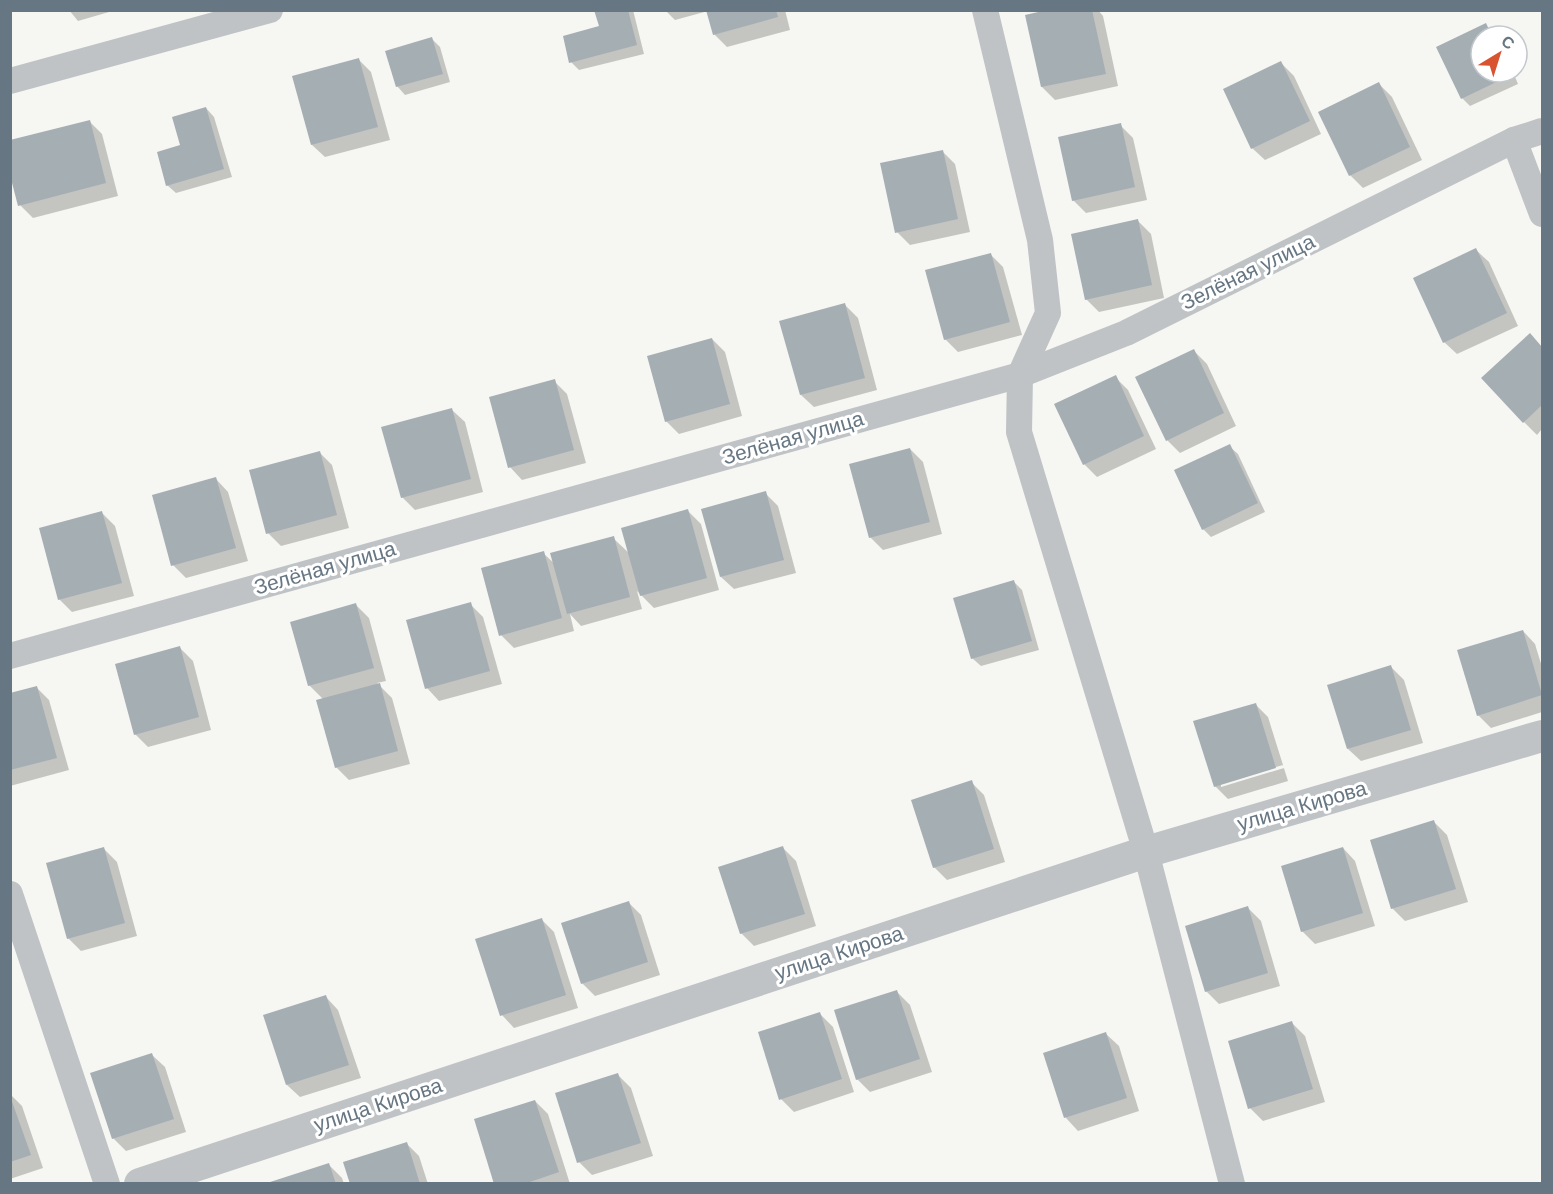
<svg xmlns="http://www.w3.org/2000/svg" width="1553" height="1194" font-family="Helvetica,sans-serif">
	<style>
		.shadow { fill: #0003; fill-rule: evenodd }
		.building { fill: #a5aeb3 }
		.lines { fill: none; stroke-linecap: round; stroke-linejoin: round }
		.minor { stroke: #bfc3c6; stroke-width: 26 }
		.tertiary { stroke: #bfc3c6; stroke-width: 32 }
		.labels { text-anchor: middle; stroke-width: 6; stroke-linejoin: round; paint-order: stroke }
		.street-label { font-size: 21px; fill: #667682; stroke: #fff }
	</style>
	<rect width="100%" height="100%" fill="#f6f6f2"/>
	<g class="shadow">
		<polygon points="69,10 116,10 78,21"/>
		<polygon points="596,10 633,10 644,54 579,70 571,62 601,27"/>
		<polygon points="665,10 785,10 790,30 727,47 714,34 708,11 675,20"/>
		<polygon points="1054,10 1098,10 1103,16 1118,86 1055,100 1042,87"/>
		<polygon points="1485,25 1495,36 1481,36 1481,72 1513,72 1518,84 1470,106 1462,98 1438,48"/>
		<polygon points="432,39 440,47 450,82 405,95 397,86"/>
		<polygon points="358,59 371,72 390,140 325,157 312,145"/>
		<polygon points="1281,63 1294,76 1321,134 1265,160 1252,148"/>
		<polygon points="1379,84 1392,97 1422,160 1363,188 1350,175"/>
		<polygon points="206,108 214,117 232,177 176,193 167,185 182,146"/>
		<polygon points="89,121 102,134 118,196 33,218 20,205"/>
		<polygon points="1120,125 1133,138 1147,200 1086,213 1073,200"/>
		<polygon points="942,151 955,164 970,232 910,245 897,232"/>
		<polygon points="1138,221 1151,234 1164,298 1099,312 1086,299"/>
		<polygon points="1476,250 1489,262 1518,326 1457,354 1444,342"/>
		<polygon points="990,254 1003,267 1022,335 958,352 945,339"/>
		<polygon points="845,305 858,318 877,390 814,407 801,395"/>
		<polygon points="1530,335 1542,348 1542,429 1537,435 1524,422"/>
		<polygon points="712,339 725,352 742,416 679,434 666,421"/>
		<polygon points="1194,351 1207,364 1236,426 1180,453 1167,440"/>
		<polygon points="1115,377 1128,390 1156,449 1097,477 1084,464"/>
		<polygon points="554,381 567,394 586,463 522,480 510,467"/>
		<polygon points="452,410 465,422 483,492 415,510 402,497"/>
		<polygon points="1229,446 1238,454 1265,512 1211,537 1203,529"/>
		<polygon points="910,449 923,462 942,534 883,550 870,537"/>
		<polygon points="319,452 332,465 349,528 281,546 268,533"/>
		<polygon points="216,479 228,492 248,561 186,578 173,565"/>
		<polygon points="765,493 778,506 796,573 734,589 721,577"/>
		<polygon points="688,511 701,524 719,590 654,608 637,591 642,609 581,626 570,614 574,631 514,648 501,635 543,553 555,564 613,538 630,554"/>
		<polygon points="102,513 115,526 134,596 72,612 59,599"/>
		<polygon points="1014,582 1022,590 1039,650 981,666 972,658"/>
		<polygon points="470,604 483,617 502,684 439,701 427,688"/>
		<polygon points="356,605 369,618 386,681 377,683 392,698 410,764 349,780 336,767 324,700 309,685"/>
		<polygon points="1523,631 1535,644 1542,667 1542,712 1491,728 1478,715"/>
		<polygon points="180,648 193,661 211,730 148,747 135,734"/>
		<polygon points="1391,667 1404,680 1423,743 1361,761 1348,749"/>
		<polygon points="36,687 49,700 69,770 10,786 10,694"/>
		<path d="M1255,704l13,13 20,64 -60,18 -13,-13zM1283,765l1,3 -63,19v-4z"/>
		<polygon points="971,782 984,795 1005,862 947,880 934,867"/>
		<polygon points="1434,822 1447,835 1468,902 1405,921 1392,908"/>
		<polygon points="783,848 796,861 816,926 754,946 741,933"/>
		<polygon points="1343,848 1355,861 1375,926 1315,944 1302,931"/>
		<polygon points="104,849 117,862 137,936 81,951 68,938"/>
		<polygon points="628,902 641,915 660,975 595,996 582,983"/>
		<polygon points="1248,908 1261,921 1280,986 1219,1004 1206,991"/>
		<polygon points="541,919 554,932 578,1008 514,1028 502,1015"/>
		<polygon points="897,992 910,1005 932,1072 870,1092 857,1079"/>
		<polygon points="326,997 338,1010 361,1078 300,1097 287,1085"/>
		<polygon points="820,1014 833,1027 854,1092 794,1112 781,1099"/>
		<polygon points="1292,1023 1305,1036 1325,1102 1263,1121 1250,1108"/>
		<polygon points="1106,1034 1119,1046 1139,1111 1078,1131 1066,1118 1045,1053"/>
		<polygon points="152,1055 165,1067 186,1132 126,1151 113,1138"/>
		<polygon points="618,1075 631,1088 653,1156 592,1175 579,1162"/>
		<polygon points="10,1094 22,1106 43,1168 10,1179"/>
		<polygon points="535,1101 548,1114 570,1184 496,1184"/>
		<polygon points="407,1144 419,1156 428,1184 352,1184"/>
		<polygon points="329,1165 342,1178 344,1184 270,1184"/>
	</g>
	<g class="building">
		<polygon points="594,10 628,10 637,45 569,63 563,36 599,26"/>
		<polygon points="706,10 776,10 778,17 713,35"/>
		<polygon points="1047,10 1092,10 1106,74 1041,87 1025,15"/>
		<polygon points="1486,23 1492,36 1481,36 1481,72 1509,72 1511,75 1461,99 1436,47"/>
		<polygon points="432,37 443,74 396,87 385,51"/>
		<polygon points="359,58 378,127 311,145 292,76"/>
		<polygon points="1281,61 1310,121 1251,149 1223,89"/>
		<polygon points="1379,82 1410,147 1349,176 1318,112"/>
		<polygon points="206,107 224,169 166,186 157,152 180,145 172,117"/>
		<polygon points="90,120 106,183 18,206 10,175 10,140"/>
		<polygon points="1121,123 1135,187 1072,201 1058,137"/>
		<polygon points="943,150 958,219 895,233 880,163"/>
		<polygon points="1138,219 1152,285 1085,300 1071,234"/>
		<polygon points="1476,248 1507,313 1443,343 1413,278"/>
		<polygon points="991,253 1010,322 944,340 925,270"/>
		<polygon points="845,303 865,378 800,395 779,321"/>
		<polygon points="1530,333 1542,347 1542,405 1523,423 1481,378"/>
		<polygon points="712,338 730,404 665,422 647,356"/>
		<polygon points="1194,349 1224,413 1166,441 1135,377"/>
		<polygon points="1116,375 1144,436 1083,465 1054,404"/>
		<polygon points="555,379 574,450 508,468 489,397"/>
		<polygon points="452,408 471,479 401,498 381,427"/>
		<polygon points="1230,444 1258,503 1202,530 1174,470"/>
		<polygon points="910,448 930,522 869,538 849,464"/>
		<polygon points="320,451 337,515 266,534 249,470"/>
		<polygon points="216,477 236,548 171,566 152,495"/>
		<polygon points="766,491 784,560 720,577 701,509"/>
		<polygon points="688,509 707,578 640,596 621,528"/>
		<polygon points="102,511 122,583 58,600 39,528"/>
		<polygon points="614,536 630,597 567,614 550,553"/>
		<polygon points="544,551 562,618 499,636 481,568"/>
		<polygon points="1014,580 1032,641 971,659 953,598"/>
		<polygon points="471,602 490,671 425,689 406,620"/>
		<polygon points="356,603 374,668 308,686 290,622"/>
		<polygon points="1523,630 1542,695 1477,716 1457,650"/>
		<polygon points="180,646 199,717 134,735 115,664"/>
		<polygon points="1391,665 1411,730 1347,749 1327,685"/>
		<polygon points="380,683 398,751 335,768 316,700"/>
		<polygon points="37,686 57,758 10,770 10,693"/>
		<polygon points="1256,703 1276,768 1214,787 1193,721"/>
		<polygon points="972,780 994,849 933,868 911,800"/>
		<polygon points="1434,820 1456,889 1391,909 1370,840"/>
		<polygon points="783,846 805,914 740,934 718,867"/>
		<polygon points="104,847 125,923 67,939 46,863"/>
		<polygon points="1343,847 1363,913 1301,932 1281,866"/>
		<polygon points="629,901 648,962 581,984 561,923"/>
		<polygon points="1248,906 1268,973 1205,992 1185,926"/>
		<polygon points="542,918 566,995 500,1016 475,939"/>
		<polygon points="897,990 920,1059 856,1080 834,1010"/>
		<polygon points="326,995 349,1065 286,1085 263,1015"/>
		<polygon points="820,1012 842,1079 779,1100 758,1032"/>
		<polygon points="1292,1021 1313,1089 1248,1109 1228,1041"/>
		<polygon points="1106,1032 1127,1098 1064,1118 1043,1053"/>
		<polygon points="152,1053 174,1119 112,1139 90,1073"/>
		<polygon points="618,1073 641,1143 577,1163 555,1093"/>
		<polygon points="10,1096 31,1155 10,1162"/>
		<polygon points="535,1100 559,1172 524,1184 494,1184 474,1119"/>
		<polygon points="407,1142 420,1184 350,1184 343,1162"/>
		<polygon points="329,1163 336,1184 267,1184 267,1183"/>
	</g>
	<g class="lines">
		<g class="minor">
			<polyline points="985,10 1040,240 1048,313 1020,375 1019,432 1146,852 1232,1184"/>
			<polyline points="10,81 270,10"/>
			<polyline points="1514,140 1542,214"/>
			<polyline points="10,656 1020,375 1126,333 1514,140 1542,131"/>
			<polyline points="10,894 107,1184"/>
		</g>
		<polyline class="tertiary" points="140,1184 1146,852 1542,736"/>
	</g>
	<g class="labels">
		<g class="street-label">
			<text transform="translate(1248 272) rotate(-26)" y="7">Зелёная улица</text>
			<text transform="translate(793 438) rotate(-16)" y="7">Зелёная улица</text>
			<text transform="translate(325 568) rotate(-16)" y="7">Зелёная улица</text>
			<text transform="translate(1302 806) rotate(-16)" y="7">улица Кирова</text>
			<text transform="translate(839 953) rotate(-18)" y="7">улица Кирова</text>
			<text transform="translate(378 1105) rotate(-18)" y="7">улица Кирова</text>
		</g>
	</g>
	<rect width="1553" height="1194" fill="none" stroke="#667682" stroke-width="24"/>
	<g transform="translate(1499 54) rotate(38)"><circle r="28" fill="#ffffff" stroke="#c2c8cd" stroke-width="1.5"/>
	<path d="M0-4.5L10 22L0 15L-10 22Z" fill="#d85330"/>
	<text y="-9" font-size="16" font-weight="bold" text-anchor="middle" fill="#667682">С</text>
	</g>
</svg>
